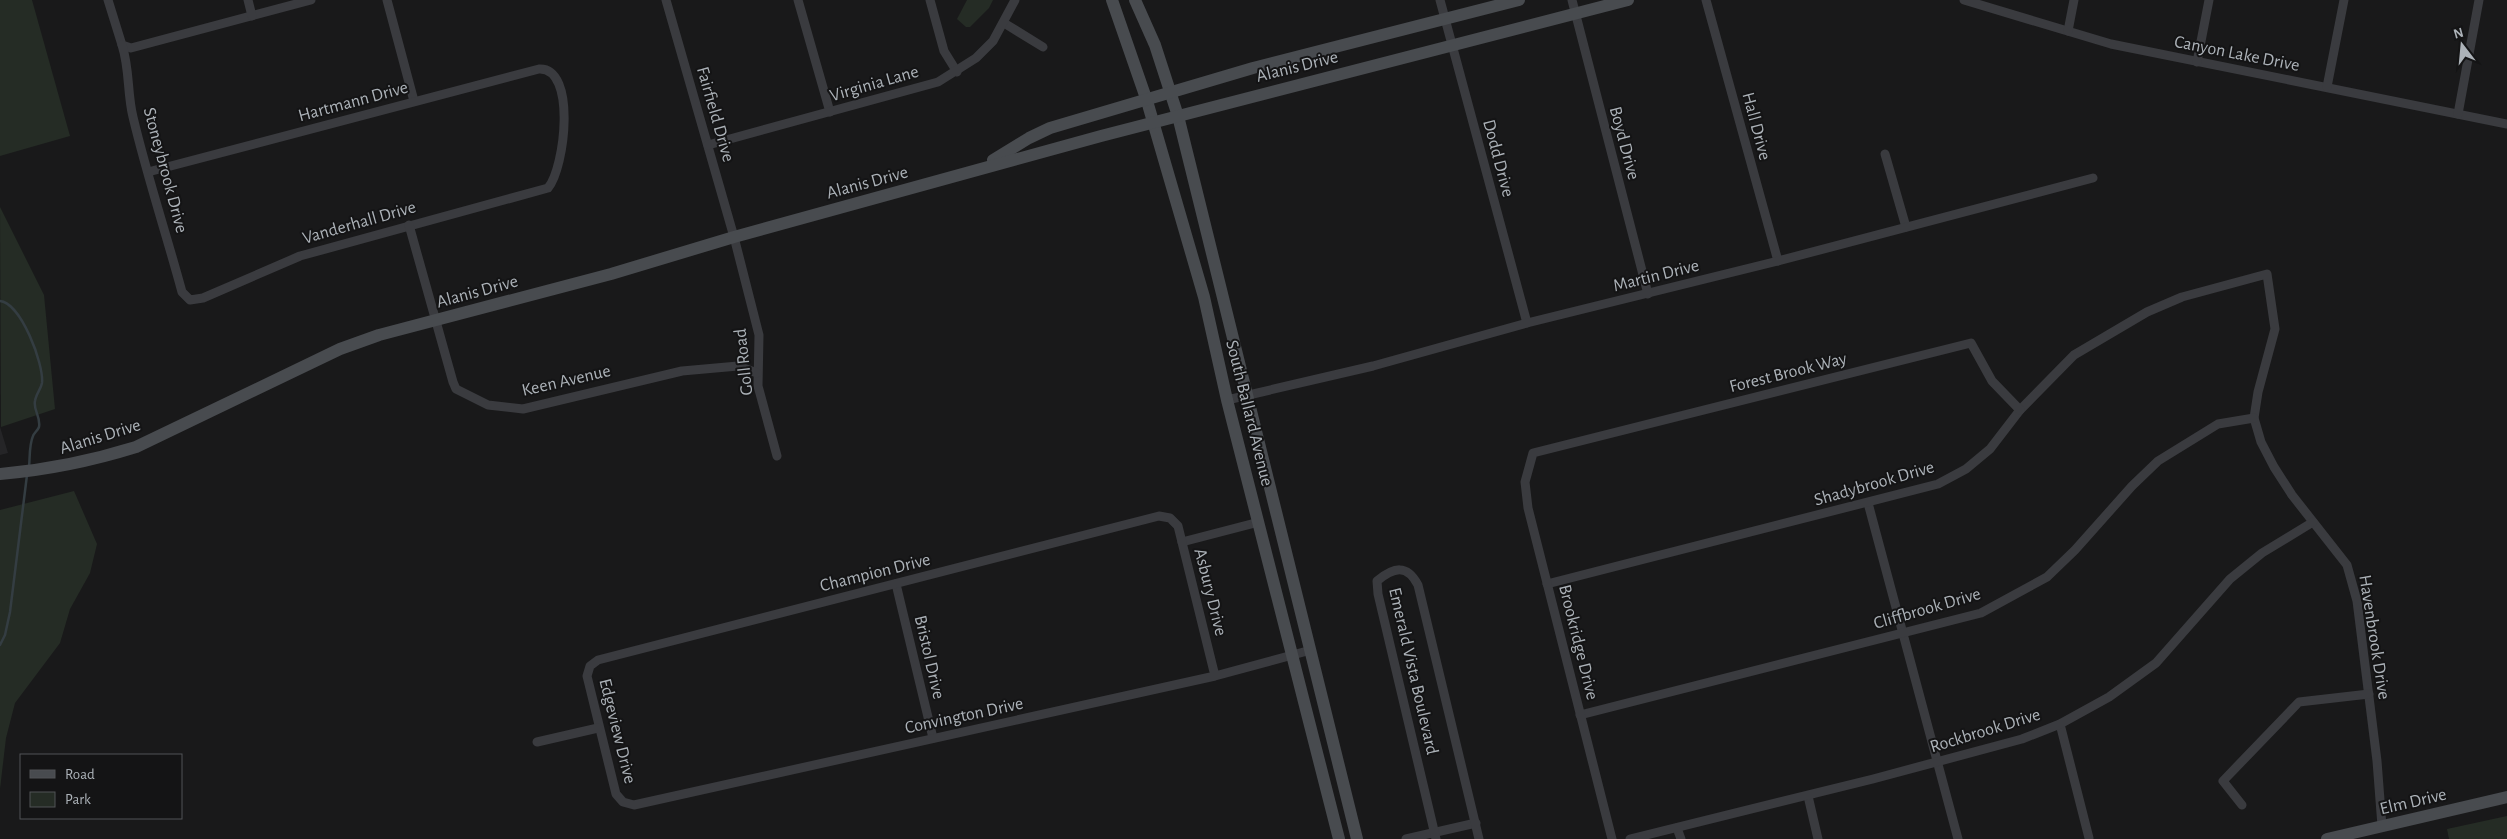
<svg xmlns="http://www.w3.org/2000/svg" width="2507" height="839" font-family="'Alegreya Sans',sans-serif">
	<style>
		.built { fill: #252527 }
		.green { fill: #252c25 }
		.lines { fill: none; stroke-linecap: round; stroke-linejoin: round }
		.stream { stroke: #343d42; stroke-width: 2.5 }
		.street { stroke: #3a3b3f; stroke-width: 9 }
		.secondary { stroke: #484b4f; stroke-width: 12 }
		.labels { text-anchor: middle; stroke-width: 4; stroke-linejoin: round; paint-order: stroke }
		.street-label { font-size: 18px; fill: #acb2b8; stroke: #141415 }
	</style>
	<rect width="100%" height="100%" fill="#19191a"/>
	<polygon class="built" points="0,427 8,453 0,455"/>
	<g class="green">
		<polygon points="0,0 32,0 70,136 0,156"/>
		<polygon points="967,0 993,0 989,8 970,27 966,27 957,19"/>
		<polygon points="0,207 44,295 55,409 1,427"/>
		<polygon points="74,491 97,544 90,573 70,609 60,643 15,703 6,738 0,789 0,510"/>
		<polygon points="2507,816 2507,839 2449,839 2447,829"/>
	</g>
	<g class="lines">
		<g class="stream">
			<path d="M0,301c21,2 44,63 42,82 -1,6 -6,11 -7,18 -2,9 6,16 4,26 -1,3 -5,6 -6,9 -4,9 -3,22 -4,31"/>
			<polyline points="0,645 5,635 10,612 27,475"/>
		</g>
		<g class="street">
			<polyline points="108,0 122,45 131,48 311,0"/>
			<polyline points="248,0 252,16"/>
			<polyline points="387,0 414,101"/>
			<polyline points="666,0 734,237 759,335 758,386 777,456"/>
			<polyline points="798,0 830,112"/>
			<polyline points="930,0 944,51 957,72"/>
			<polyline points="1440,0 1527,323"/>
			<polyline points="1572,0 1648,294"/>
			<polyline points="1706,0 1778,261"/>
			<polyline points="1964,0 2111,44 2507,124"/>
			<polyline points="1004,23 1043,47"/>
			<polyline points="2068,31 2074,0"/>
			<path d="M122,45c8,25 5,48 11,72 14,59 33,116 49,175l8,8 13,-2 97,-42 248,-68c17,-20 29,-121 -9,-119l-391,103"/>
			<polyline points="2197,62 2209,0"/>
			<polyline points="2327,87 2344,0"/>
			<polyline points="2458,114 2479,0"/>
			<polyline points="708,145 938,82 976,58 993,41 1015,0"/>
			<polyline points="1885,154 1906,227"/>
			<polyline points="409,225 453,382 456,389 488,405 523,409 682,371 738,366 757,373"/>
			<polyline points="1227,400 1373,366 1527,323 1778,261 2093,178"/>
			<polyline points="1868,503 1958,839"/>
			<polyline points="1182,542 1259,522"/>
			<polyline points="896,584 933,738"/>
			<polyline points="1547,584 1938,484 1966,469 1990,449 2020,410 2074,355 2147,312 2182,297 2267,274 2275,329 2258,392 2254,418 2261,442 2274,467 2292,495 2347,565 2357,601 2377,761 2382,826"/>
			<polyline points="1215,676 1178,526 1170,518 1159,516 598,660 590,666 587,676 616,794 623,802 634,805 1215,676 1311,650"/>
			<polyline points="1580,715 1981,613 2047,577 2075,550 2132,486 2158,461 2218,424 2254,418"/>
			<polyline points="2060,724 2089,838"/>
			<polyline points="537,742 598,728"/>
			<polyline points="1808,796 1818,839"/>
			<polyline points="2242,805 2223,781 2299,702 2369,694"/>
			<polyline points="1677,828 1681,839"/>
			<polyline points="1406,839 1476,823"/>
			<path d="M1436,839l-58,-245 -1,-13c17,-14 30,-17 41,4l61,254"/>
			<polyline points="1612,839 1528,508 1525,482 1533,453 1971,343 1992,381 2020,410"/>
			<polyline points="1630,839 1873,779 2022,739 2060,724 2109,697 2156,663 2230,579 2262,553 2313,522"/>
		</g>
		<g class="secondary">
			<polyline points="1112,0 1147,101 1204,297 1227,400 1339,839"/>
			<polyline points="1135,0 1155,45 1178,116 1357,839"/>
			<polyline points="993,160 1029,138 1050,128 1253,68 1519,0"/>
			<path d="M0,474c47,-4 91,-13 136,-27l204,-98 39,-14 232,-61 123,-37 367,-101 527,-136"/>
			<polyline points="2327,839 2507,797"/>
		</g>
	</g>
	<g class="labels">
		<g class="street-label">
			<text transform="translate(2237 53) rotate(11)" y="6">Canyon Lake Drive</text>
			<text transform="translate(1297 66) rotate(-14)" y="6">Alanis Drive</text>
			<text transform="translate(874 83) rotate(-16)" y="6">Virginia Lane</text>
			<text transform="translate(353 101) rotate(-15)" y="6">Hartmann Drive</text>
			<text transform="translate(716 114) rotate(74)" y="6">Fairfield Drive</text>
			<text transform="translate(1757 126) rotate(75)" y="6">Hall Drive</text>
			<text transform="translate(1625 143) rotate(75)" y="6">Boyd Drive</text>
			<text transform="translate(1499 158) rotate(75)" y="6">Dodd Drive</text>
			<text transform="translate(166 170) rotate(75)" y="6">Stoneybrook Drive</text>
			<text transform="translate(867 182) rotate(-15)" y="6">Alanis Drive</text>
			<text transform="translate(359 222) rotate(-16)" y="6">Vanderhall Drive</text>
			<text transform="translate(1656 275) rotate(-14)" y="6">Martin Drive</text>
			<text transform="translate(477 291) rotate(-15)" y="6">Alanis Drive</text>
			<text transform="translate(743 362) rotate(-96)" y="6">Goll Road</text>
			<text transform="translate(1788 372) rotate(-14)" y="6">Forest Brook Way</text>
			<text transform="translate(566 380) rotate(-13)" y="6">Keen Avenue</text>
			<text transform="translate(1250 413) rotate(76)" y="6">South Ballard Avenue</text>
			<text transform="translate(100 436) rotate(-17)" y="6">Alanis Drive</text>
			<text transform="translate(1874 483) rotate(-16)" y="6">Shadybrook Drive</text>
			<text transform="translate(875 572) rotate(-14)" y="6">Champion Drive</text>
			<text transform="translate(1211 592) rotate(76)" y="6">Asbury Drive</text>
			<text transform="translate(1927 608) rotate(-16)" y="6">Cliffbrook Drive</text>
			<text transform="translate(2375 637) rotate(81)" y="6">Havenbrook Drive</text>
			<text transform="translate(1579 642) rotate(76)" y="6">Brookridge Drive</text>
			<text transform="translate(930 657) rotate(77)" y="6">Bristol Drive</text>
			<text transform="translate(1414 671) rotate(77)" y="6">Emerald Vista Boulevard</text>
			<text transform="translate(964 715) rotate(-12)" y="6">Convington Drive</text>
			<text transform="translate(1985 730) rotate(-17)" y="6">Rockbrook Drive</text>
			<text transform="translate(618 731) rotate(76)" y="6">Edgeview Drive</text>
			<text transform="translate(2413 801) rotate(-13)" y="6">Elm Drive</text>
		</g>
	</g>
	<rect x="20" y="754" width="162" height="65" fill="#141415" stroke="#515356"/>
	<rect x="30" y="770" width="25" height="8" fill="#484b4f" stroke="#515356"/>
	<text x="65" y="779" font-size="15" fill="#acb2b8">Road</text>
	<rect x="30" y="792" width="25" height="15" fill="#252c25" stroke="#515356"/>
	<text x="65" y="804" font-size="15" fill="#acb2b8">Park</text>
	<g transform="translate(2462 45) rotate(344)" stroke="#141415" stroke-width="4" paint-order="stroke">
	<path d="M0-4L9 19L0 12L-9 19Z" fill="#acb2b8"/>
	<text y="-8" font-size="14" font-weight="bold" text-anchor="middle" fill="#acb2b8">N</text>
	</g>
</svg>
